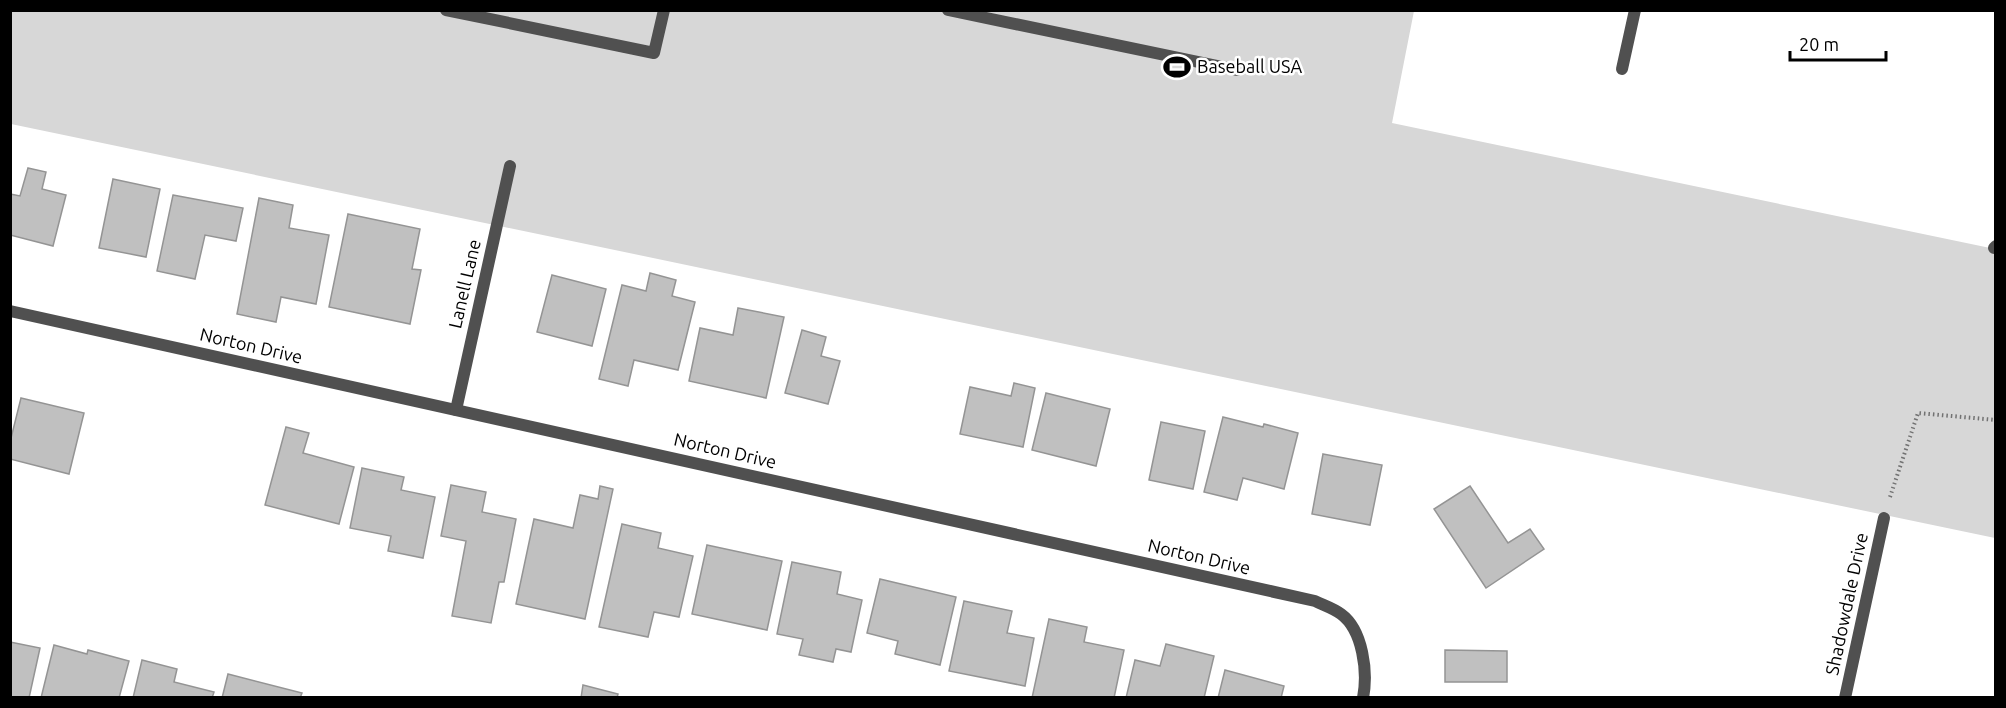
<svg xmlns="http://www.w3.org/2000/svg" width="2006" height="708" font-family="Ubuntu,sans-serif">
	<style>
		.green { fill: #d7d7d7 }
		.building { fill: #c0c0c0; stroke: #949494; stroke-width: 1.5 }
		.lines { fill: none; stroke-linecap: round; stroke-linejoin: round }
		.path { stroke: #727272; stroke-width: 4; stroke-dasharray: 1.5 3; stroke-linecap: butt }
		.service { stroke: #505050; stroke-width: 12 }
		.minor { stroke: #505050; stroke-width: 12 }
		.labels { text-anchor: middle; stroke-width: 5; stroke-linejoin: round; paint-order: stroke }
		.poi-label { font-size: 18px; fill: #000; stroke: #fff; text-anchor: start }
		.street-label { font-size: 18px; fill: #000; stroke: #fff }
	</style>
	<rect width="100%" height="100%" fill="#fff"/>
	<polygon class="green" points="11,11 1414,11 1392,123 1995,249 1995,538 11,124"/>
	<g class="building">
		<polygon points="28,168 46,172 42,189 66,195 53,246 10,235 10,194 20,196"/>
		<polygon points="113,179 160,189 146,257 99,248"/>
		<polygon points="173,195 243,208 236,241 205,235 195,279 157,271"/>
		<polygon points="259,198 293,205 289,228 329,235 316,304 281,297 276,322 237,314"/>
		<polygon points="348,214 420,229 412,269 421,270 410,324 329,307"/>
		<polygon points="650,273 676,280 672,296 695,302 678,370 634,360 628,386 599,379 622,285 646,291"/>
		<polygon points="552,275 606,289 592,346 537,332"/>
		<polygon points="738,308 784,317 766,398 689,381 700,328 733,335"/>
		<polygon points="802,330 826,337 821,356 840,361 828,404 785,393"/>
		<polygon points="1014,383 1035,388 1023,447 960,434 970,387 1011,396"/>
		<polygon points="1046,393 1110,409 1096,466 1032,450"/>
		<polygon points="21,398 84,413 69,474 10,459 10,442"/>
		<polygon points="1223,417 1263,427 1264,424 1298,433 1284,489 1243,478 1237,500 1204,492"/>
		<polygon points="1161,422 1205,431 1193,489 1149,480"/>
		<polygon points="286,427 309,433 303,453 354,467 339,524 265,505"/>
		<polygon points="1323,454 1382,465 1370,525 1312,514"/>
		<polygon points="362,468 404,477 401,490 435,497 423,558 388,551 391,536 350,528"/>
		<polygon points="451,485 486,492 482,512 516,519 504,582 499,582 491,623 452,616 466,541 441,536"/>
		<polygon points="600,486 613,489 585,619 516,604 534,519 573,528 580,495 598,499"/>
		<polygon points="1470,486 1508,543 1530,529 1544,549 1486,588 1434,509"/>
		<polygon points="622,524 661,533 658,548 693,556 679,617 654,612 648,637 599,627"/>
		<polygon points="707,545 782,561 767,630 692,614"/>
		<polygon points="792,562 841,572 837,594 862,600 851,652 836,649 833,662 799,655 803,639 777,634"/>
		<polygon points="880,579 956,597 940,665 895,654 898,641 867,633"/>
		<polygon points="964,601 1012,611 1007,633 1034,638 1025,686 949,671"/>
		<polygon points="1049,619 1087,627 1084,642 1124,650 1114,698 1032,698"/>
		<polygon points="10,642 40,648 29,698 10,698"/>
		<polygon points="1166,644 1214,656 1204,698 1126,698 1135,660 1160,666"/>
		<polygon points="54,645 87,654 88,650 129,661 119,698 41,698"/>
		<polygon points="1445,650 1507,651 1507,682 1445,682"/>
		<polygon points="142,660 177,669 174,682 214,692 212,698 133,698"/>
		<polygon points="1225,670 1284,686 1281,698 1218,698"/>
		<polygon points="228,674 302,693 300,698 222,698"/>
		<polygon points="583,685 618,694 617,698 581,698"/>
	</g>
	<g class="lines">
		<polyline class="path" points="1890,497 1918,413 1996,420"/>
		<g class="service">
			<polyline points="446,10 654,53 664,10"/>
			<polyline points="948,10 1237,70"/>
		</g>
		<g class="minor">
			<polyline points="1622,69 1635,10"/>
			<polyline points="1994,248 1996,246"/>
			<path d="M10,311l1305,290c8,4 18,7 26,13 22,16 27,58 22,84"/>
			<polyline points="456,410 510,166"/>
			<polyline points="1845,698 1884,518"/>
		</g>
	</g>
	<defs>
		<symbol id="stadium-bare" viewBox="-9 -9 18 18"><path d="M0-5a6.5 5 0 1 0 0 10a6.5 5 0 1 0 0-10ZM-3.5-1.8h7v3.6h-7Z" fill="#000" stroke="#fff" stroke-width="2.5" paint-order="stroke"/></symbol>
	</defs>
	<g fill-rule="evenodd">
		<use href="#stadium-bare" x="1158" y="48" width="38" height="38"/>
	</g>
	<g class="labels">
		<g class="poi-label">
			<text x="1197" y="73">Baseball USA</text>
		</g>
		<g class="street-label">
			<text transform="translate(465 284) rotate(-77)" y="6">Lanell Lane</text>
			<text transform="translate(251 346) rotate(13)" y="6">Norton Drive</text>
			<text transform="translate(725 451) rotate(13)" y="6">Norton Drive</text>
			<text transform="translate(1199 557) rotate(13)" y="6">Norton Drive</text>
			<text transform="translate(1847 604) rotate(-78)" y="6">Shadowdale Drive</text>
		</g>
	</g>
	<rect width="2006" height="708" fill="none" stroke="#000000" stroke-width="24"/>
	<path d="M1790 51v9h96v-9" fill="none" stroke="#000000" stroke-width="3"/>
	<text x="1799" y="51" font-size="18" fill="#000000" stroke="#ffffff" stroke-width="4.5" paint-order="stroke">20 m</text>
</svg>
